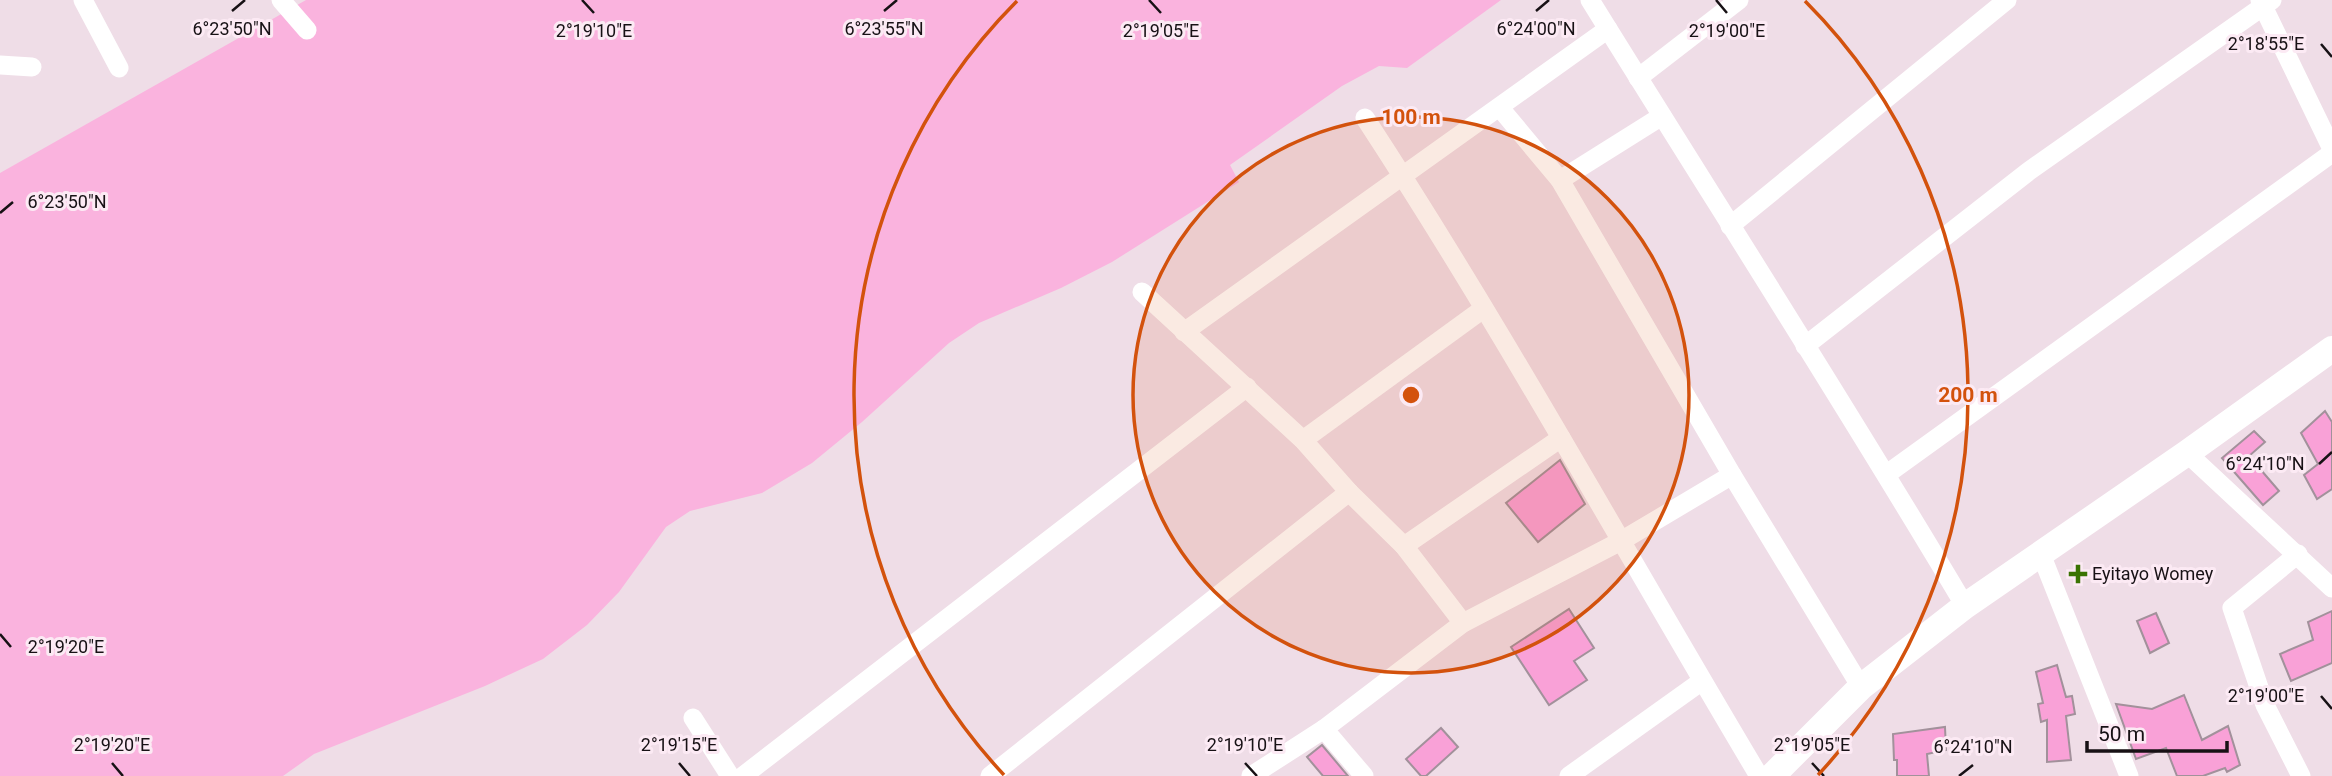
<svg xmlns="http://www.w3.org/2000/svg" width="2332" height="776" font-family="Roboto,sans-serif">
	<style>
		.green { fill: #fab3de }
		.building { fill: #f9a1d7; stroke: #a2919b; stroke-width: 2 }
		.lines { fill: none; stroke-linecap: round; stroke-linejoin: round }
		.street { stroke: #fff; stroke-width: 19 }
		.secondary { stroke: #fff; stroke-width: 26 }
		.ticks { fill: none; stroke: #171115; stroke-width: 2.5 }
		.ring { fill: none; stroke: #d3520d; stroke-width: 3.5 }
		.poi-dot { fill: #3a7303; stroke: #fceaf4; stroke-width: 2.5 }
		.labels { text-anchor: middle; stroke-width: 6; stroke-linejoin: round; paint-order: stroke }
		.poi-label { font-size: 18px; fill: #171115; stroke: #fceaf4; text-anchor: start }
		.ticks-label { font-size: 18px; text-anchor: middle; fill: #171115; stroke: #fceaf4; stroke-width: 6; stroke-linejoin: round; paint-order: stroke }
		.centre { fill: #d3520d; stroke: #fceaf4; stroke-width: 3.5 }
		.ring-label { font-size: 21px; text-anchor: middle; font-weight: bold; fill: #d3520d; stroke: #fceaf4; stroke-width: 6; stroke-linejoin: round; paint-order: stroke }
	</style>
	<rect width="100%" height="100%" fill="#efdde7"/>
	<polygon class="green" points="306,0 1501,0 1407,68 1379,66 1342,86 1230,165 1239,182 1112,262 1061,288 979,323 949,343 862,422 812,463 762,493 690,511 666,527 619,592 587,625 543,659 485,686 314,754 283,776 0,776 0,173"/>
	<g class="building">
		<polygon points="2325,411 2332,422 2332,489 2317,499 2304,475 2318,464 2301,433"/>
		<polygon points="2254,431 2265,442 2249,456 2279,491 2263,505 2222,458"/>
		<polygon points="1560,460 1585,504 1538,542 1506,503"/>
		<polygon points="1569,609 1594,648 1574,661 1587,680 1549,705 1511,647"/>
		<polygon points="2332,611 2332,663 2291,681 2280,654 2313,640 2308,622"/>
		<polygon points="2156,613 2169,643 2150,653 2137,621"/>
		<polygon points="2057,665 2066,697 2072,696 2075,714 2066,716 2071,760 2047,762 2047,720 2041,722 2038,704 2043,703 2036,672"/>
		<polygon points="2184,695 2202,740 2228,726 2240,765 2227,772 2225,768 2203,776 2177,776 2166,748 2136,759 2116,704 2152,709"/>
		<polygon points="1945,727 1946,750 1927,754 1929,776 1897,776 1897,760 1894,760 1893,734"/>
		<polygon points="1441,728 1458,747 1426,776 1421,776 1406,759"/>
		<polygon points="1322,745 1348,776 1323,776 1307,757"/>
	</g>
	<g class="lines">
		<g class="street">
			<polyline points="83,0 119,68"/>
			<polyline points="281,0 307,30"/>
			<path d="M1590,0c125,202 254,402 375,606"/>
			<polyline points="2260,0 2332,149"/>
			<polyline points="0,65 32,67"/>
			<polyline points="1638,78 1739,0"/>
			<polyline points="1500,108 1560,180 1732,475 1861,687"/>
			<path d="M1365,118c140,214 263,439 394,658"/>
			<polyline points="1560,180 1662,116"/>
			<polyline points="1730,226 2007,0"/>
			<polyline points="1142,292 1303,440 1349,492 1404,546 1463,623"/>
			<polyline points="1184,332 1608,29"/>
			<polyline points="1805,346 2029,171 2272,0"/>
			<polyline points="1303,440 1483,309"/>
			<polyline points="2187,453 2332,588"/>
			<polyline points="1887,474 2332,153"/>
			<polyline points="1404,546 1561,438"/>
			<polyline points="2041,554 2129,776"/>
			<polyline points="2298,554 2232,608 2265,705 2301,776"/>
			<polyline points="693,718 730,776"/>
			<polyline points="1324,729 1364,776"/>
			<polyline points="743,776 1247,387"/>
			<polyline points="990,776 1349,492"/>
			<polyline points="1251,776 1324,729 1463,623 1621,541 1732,475"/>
			<polyline points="1569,776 1702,681"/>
		</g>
		<polyline class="secondary" points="1772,776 1861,687 1965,606 2187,453 2332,349"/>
	</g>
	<path class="ticks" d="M582,0l12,13M1149,0l12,13M1716,0l11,13M232,11l13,-11M884,11l13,-11M1536,11l13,-11M2321,44l11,13M0,213l13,-11M2319,464l13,-12M0,634l11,13M2321,696l11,13M112,763l11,13M679,763l11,13M1245,763l12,13M1812,763l12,13M1959,776l14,-11"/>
	<circle cx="1411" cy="395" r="278" fill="#d3520d" fill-opacity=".12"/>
	<g class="ring">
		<circle cx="1411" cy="395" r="278"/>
		<path d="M1004 775A557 557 0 0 1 1017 1M1805 1A557 557 0 0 1 1818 775"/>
	</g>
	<path class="poi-dot" d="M2074.5 563.5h7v7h7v7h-7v7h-7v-7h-7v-7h7z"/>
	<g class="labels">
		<g class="poi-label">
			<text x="2092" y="580">Eyitayo Womey</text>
		</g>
	</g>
	<g class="ticks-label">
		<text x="232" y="35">6°23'50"N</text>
		<text x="884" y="35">6°23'55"N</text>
		<text x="1536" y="35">6°24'00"N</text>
		<text x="594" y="37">2°19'10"E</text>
		<text x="1161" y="37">2°19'05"E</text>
		<text x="1727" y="37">2°19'00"E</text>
		<text x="2266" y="50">2°18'55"E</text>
		<text x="67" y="208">6°23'50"N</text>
		<text x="2265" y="470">6°24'10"N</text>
		<text x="66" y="653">2°19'20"E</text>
		<text x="2266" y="702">2°19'00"E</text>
		<text x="112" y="751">2°19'20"E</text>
		<text x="679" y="751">2°19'15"E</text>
		<text x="1245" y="751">2°19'10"E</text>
		<text x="1812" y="751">2°19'05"E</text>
		<text x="1973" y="753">6°24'10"N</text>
	</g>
	<circle cx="1411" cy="395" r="10" class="centre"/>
	<g class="ring-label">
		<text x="1411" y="124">100 m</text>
		<text x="1968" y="402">200 m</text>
	</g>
	<path d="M2087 741v10h140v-10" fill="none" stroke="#171115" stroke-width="3.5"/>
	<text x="2098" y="741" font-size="21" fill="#171115" stroke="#fceaf4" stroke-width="5" paint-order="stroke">50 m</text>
</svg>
